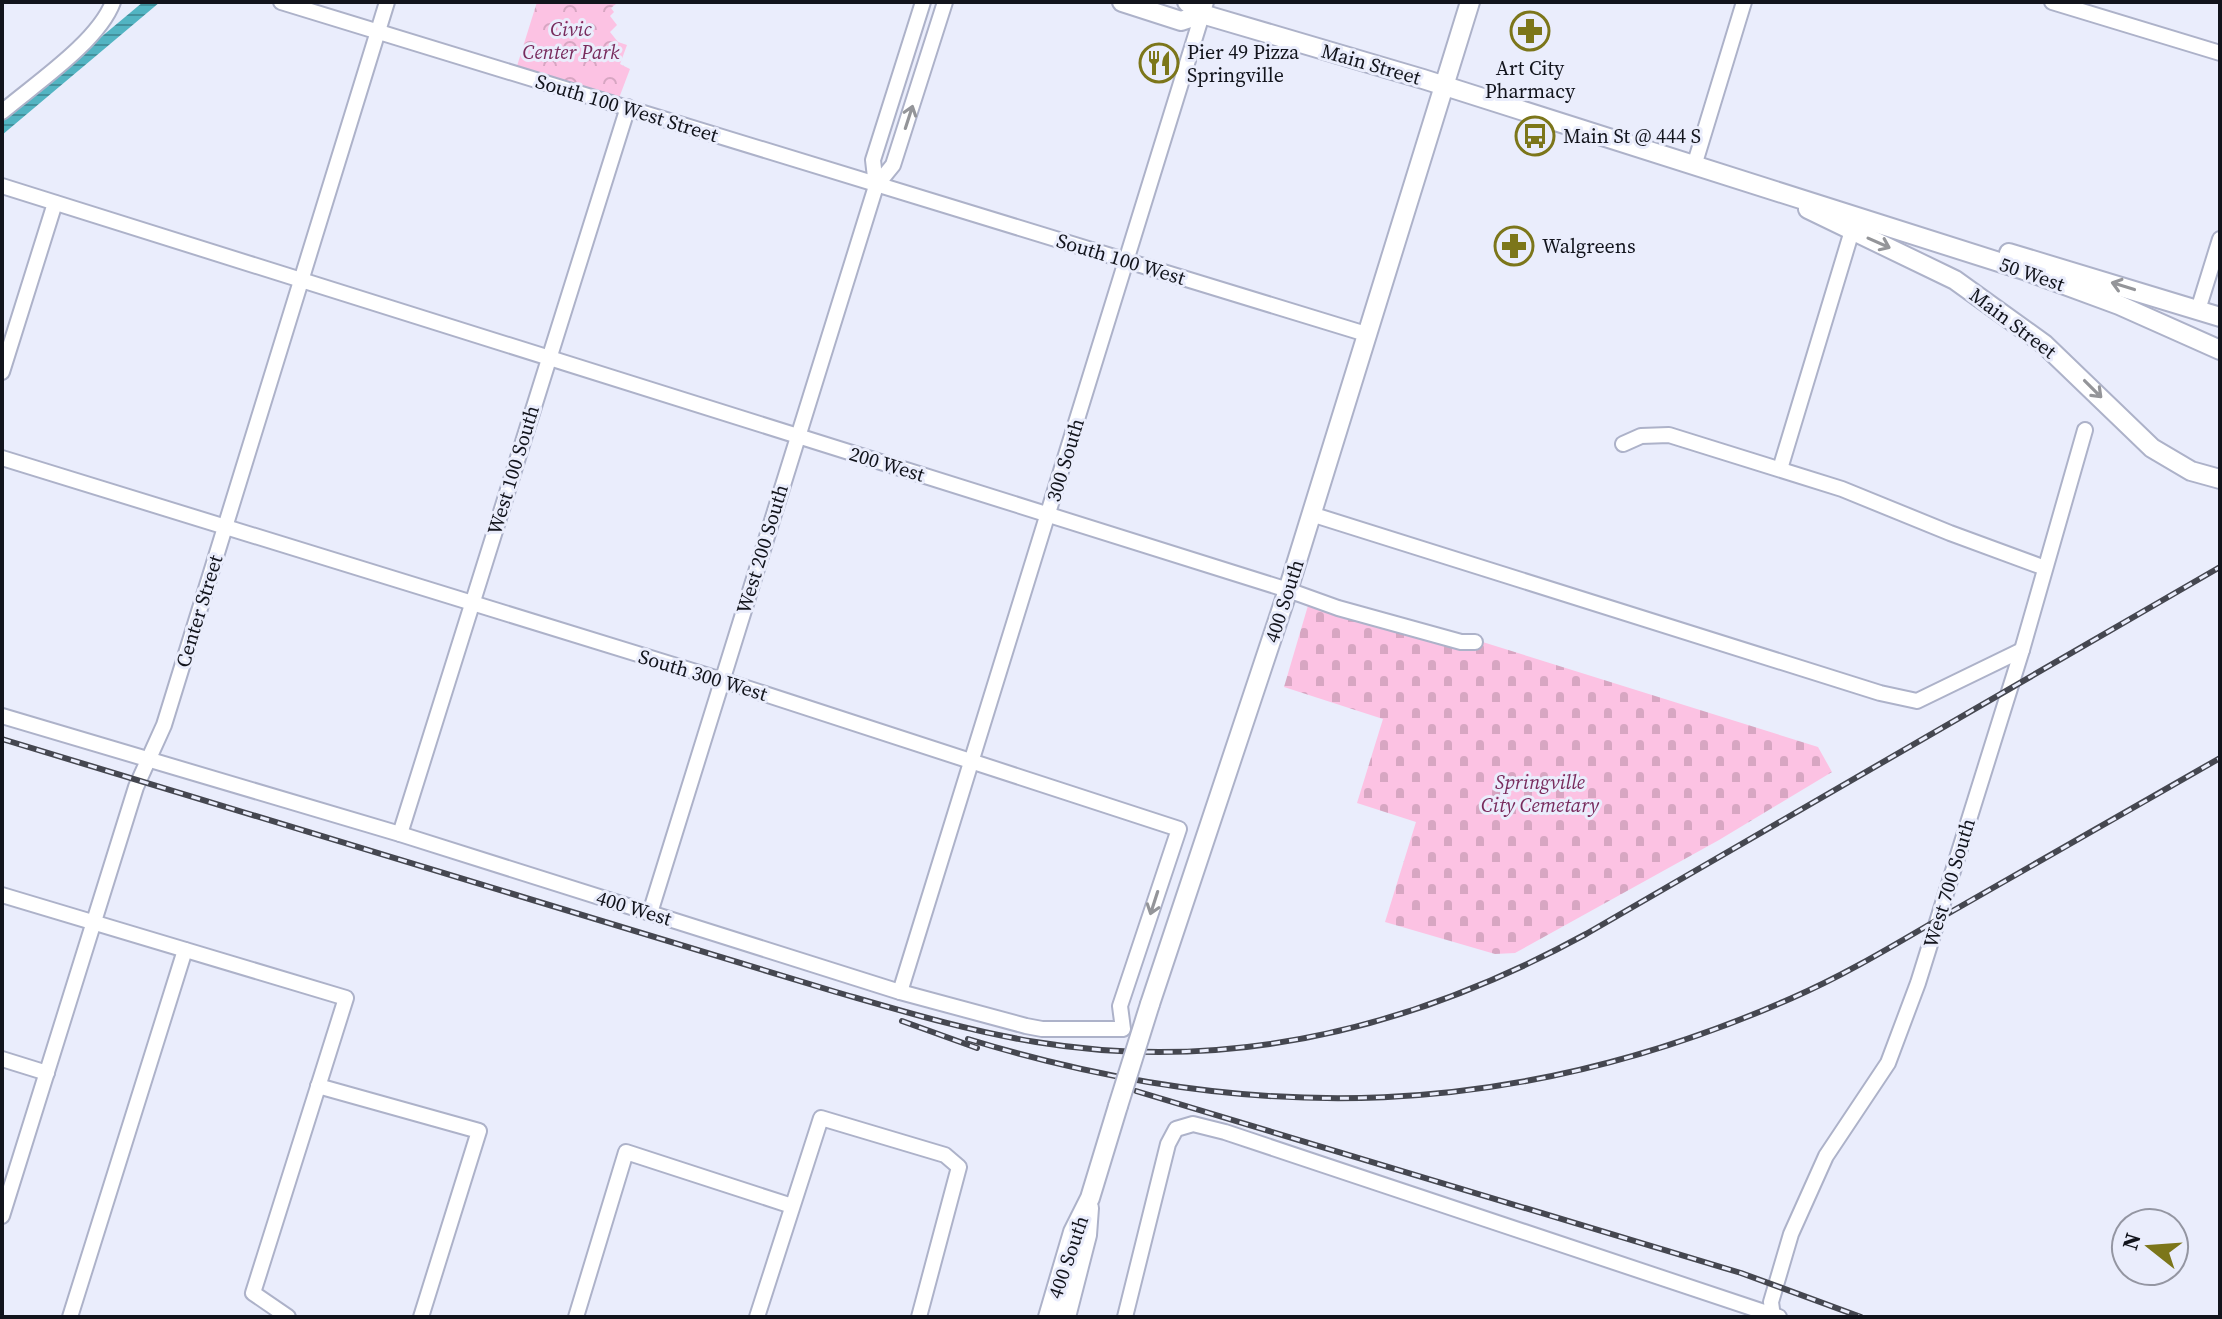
<svg xmlns="http://www.w3.org/2000/svg" width="2222" height="1319" font-family="'Source Serif 4',serif">
	<style>
		.cemetery { fill: url(#cemetery-stones) }
		.park { fill: url(#park-crowns) }
		.water { fill: url(#water-rules) }
		.lines { fill: none; stroke-linecap: round; stroke-linejoin: round }
		.minor-casing { stroke: #adb2c9; stroke-width: 18 }
		.major-casing { stroke: #adb2c9; stroke-width: 22 }
		.minor { stroke: #fff; stroke-width: 14 }
		.major { stroke: #fff; stroke-width: 18 }
		.rail-casing { stroke: #454750; stroke-width: 6 }
		.rail { stroke: #eaedfc; stroke-width: 3; stroke-dasharray: 9; stroke-linecap: butt }
		.major-bridge-casing { stroke: #adb2c9; stroke-width: 22; stroke-linecap: butt }
		.major-bridge { stroke: #fff; stroke-width: 18 }
		.oneway { stroke: #949599 }
		.labels { text-anchor: middle; stroke-width: 6; stroke-linejoin: round; paint-order: stroke }
		.park-label { font-size: 20px; font-style: italic; fill: #782b5d; stroke: #eaedfc }
		.poi-label { font-size: 20px; fill: #12141c; stroke: #eaedfc; text-anchor: start }
		.street-label { font-size: 20px; fill: #12141c; stroke: #eaedfc }
	</style>
	<defs>
		<pattern id="cemetery-stones" width="16" height="16" patternUnits="userSpaceOnUse" patternTransform="scale(2)"><rect width="16" height="16" fill="#fcc2e3"/><path d="M2 7V4a2 2 0 0 1 4 0v3zM10 15v-3a2 2 0 0 1 4 0v3z" fill="#d7a6c2"/></pattern>
		<pattern id="park-crowns" width="20" height="18" patternUnits="userSpaceOnUse" patternTransform="scale(2)"><rect width="20" height="18" fill="#fcc2e3"/><path d="M2 6a3 3 0 1 1 6 0M12 15a3 3 0 1 1 6 0" fill="none" stroke="#d7a6c2"/></pattern>
		<pattern id="water-rules" width="6" height="5" patternUnits="userSpaceOnUse" patternTransform="scale(2)"><rect width="6" height="5" fill="#52b4c2"/><path d="M0 2.5h6" fill="none" stroke="#43919d"/></pattern>
	</defs>
	<rect width="100%" height="100%" fill="#eaedfc"/>
	<polygon class="cemetery" points="1312,592 1461,640 1473,639 1818,747 1832,772 1719,840 1515,953 1495,954 1385,922 1416,822 1357,803 1383,719 1284,687"/>
	<polygon class="park" points="537,2 616,4 611,8 614,12 610,16 617,25 610,32 618,42 627,45 620,64 630,69 619,98 517,66"/>
	<polygon class="water" points="143,2 160,2 2,135 2,120"/>
	<g class="lines">
		<defs>
			<g id="minor">
				<polyline points="281,2 1366,334"/>
				<polyline points="2052,2 2220,53"/>
				<path d="M2,112c34,-29 96,-70 111,-110"/>
				<polyline points="1694,166 1744,2"/>
				<polyline points="2,186 1288,590 1338,608 1461,642 1475,642"/>
				<polyline points="876,186 873,160 923,2"/>
				<polyline points="2198,310 2220,239"/>
				<polyline points="2,372 55,203"/>
				<polyline points="1623,444 1641,436 1669,435 1842,489 1950,533 2045,568"/>
				<polyline points="2,458 722,680 1179,829 1120,1006 1123,1029 1042,1029 1026,1026 900,992 400,834 2,716"/>
				<polyline points="1780,469 1854,224"/>
				<polyline points="1311,514 1880,693 1917,701 2022,650"/>
				<polyline points="400,834 628,107"/>
				<polyline points="2,895 346,998 253,1293 288,1317"/>
				<polyline points="650,913 876,186 893,165 945,2"/>
				<polyline points="900,992 1206,2"/>
				<polyline points="2,1059 47,1073"/>
				<polyline points="318,1086 479,1131 421,1317"/>
				<polyline points="2,1216 136,787 164,725 387,2"/>
				<polyline points="70,1317 185,950"/>
				<polyline points="576,1317 626,1152 792,1206"/>
				<polyline points="757,1317 821,1118 945,1155 959,1167 919,1317"/>
				<polyline points="1125,1317 1168,1144 1176,1129 1193,1124 1225,1132 1779,1317"/>
				<polyline points="1773,1317 1771,1302 1791,1234 1826,1156 1888,1063 1918,983 2022,650 2085,430"/>
			</g>
			<g id="major">
				<polyline points="1122,2 1181,21 1202,14"/>
				<polyline points="1187,2 1202,14 1423,79 2024,270 2119,305 2220,350"/>
				<polyline points="1808,209 1955,280 2044,344 2152,448 2191,471 2220,479"/>
				<polyline points="2009,253 2220,317"/>
				<polyline points="1150,1004 1288,590 1470,2"/>
				<polyline points="1048,1317 1073,1232 1090,1198 1118,1106"/>
				<polyline points="1066,1317 1087,1235 1089,1208"/>
			</g>
		</defs>
		<use href="#minor" class="minor-casing"/>
		<use href="#major" class="major-casing"/>
		<use href="#minor" class="minor"/>
		<use href="#major" class="major"/>
		<defs>
			<g id="rail">
				<path d="M2,739l834,253c66,19 132,39 200,50 194,32 380,-15 550,-108l634,-367"/>
				<polyline points="902,1021 977,1048"/>
				<path d="M968,1039c287,88 547,81 824,-41 60,-26 115,-61 171,-93 86,-49 172,-98 257,-147"/>
				<polyline points="1136,1091 1741,1273 1861,1317"/>
			</g>
		</defs>
		<use href="#rail" class="rail-casing"/>
		<use href="#rail" class="rail"/>
		<defs>
			<polyline id="major-bridge" points="1118,1106 1150,1004"/>
		</defs>
		<use href="#major-bridge" class="major-bridge-casing"/>
		<use href="#major-bridge" class="major-bridge"/>
	</g>
	<defs><path id="oneway-shaft" d="M-6 0H5M1.5-3L5.5 0L1.5 3" fill="none" stroke-width="1.6" stroke-linecap="round" stroke-linejoin="round" transform="scale(2)"/></defs>
	<g class="oneway">
		<use href="#oneway-shaft" transform="translate(909 117) rotate(-72)"/>
		<use href="#oneway-shaft" transform="translate(1879 243) rotate(24)"/>
		<use href="#oneway-shaft" transform="translate(2123 286) rotate(-163)"/>
		<use href="#oneway-shaft" transform="translate(2093 389) rotate(45)"/>
		<use href="#oneway-shaft" transform="translate(1154 903) rotate(108)"/>
	</g>
	<defs>
		<symbol id="pharmacy-ring" viewBox="-11 -11 22 22"><circle r="9.5" fill="#eaedfc" stroke="#7c761a" stroke-width="1.5"/><path d="M-2-6h4v4h4v4h-4v4h-4v-4h-4v-4h4Z" fill="#7c761a"/></symbol>
		<symbol id="restaurant-ring" viewBox="-11 -11 22 22"><circle r="9.5" fill="#eaedfc" stroke="#7c761a" stroke-width="1.5"/><path d="M-5-6h1v4h1v-4h1v4h1v-4h1v5L-1.5 .5V6h-2V.5L-5-1ZM5-6V6H3V1.5H1.5Q1.5-4 5-6Z" fill="#7c761a"/></symbol>
		<symbol id="bus-ring" viewBox="-11 -11 22 22"><circle r="9.5" fill="#eaedfc" stroke="#7c761a" stroke-width="1.5"/><path d="M-5-6H5V4H4V6H2V4H-2V6H-4V4H-5ZM-3.5-4V0h7V-4ZM-3.5 1.2v1.5H-2V1.2ZM2 1.2v1.5H3.5V1.2Z" fill="#7c761a"/></symbol>
	</defs>
	<g fill-rule="evenodd">
		<use href="#pharmacy-ring" x="1508" y="9" width="44" height="44"/>
		<use href="#restaurant-ring" x="1137" y="41" width="44" height="44"/>
		<use href="#bus-ring" x="1513" y="114" width="44" height="44"/>
		<use href="#pharmacy-ring" x="1492" y="224" width="44" height="44"/>
	</g>
	<g class="labels">
		<g class="park-label">
			<text x="571" y="36">Civic<tspan x="571" dy="23">Center Park</tspan></text>
			<text x="1540" y="789">Springville<tspan x="1540" dy="23">City Cemetary</tspan></text>
		</g>
		<g class="poi-label">
			<text x="1187" y="59">Pier 49 Pizza<tspan x="1187" dy="23">Springville</tspan></text>
			<text x="1530" y="75" text-anchor="middle">Art City<tspan x="1530" dy="23">Pharmacy</tspan></text>
			<text x="1563" y="143">Main St @ 444 S</text>
			<text x="1542" y="253">Walgreens</text>
		</g>
		<g class="street-label">
			<text transform="translate(1371 64) rotate(16)" y="7">Main Street</text>
			<text transform="translate(627 108) rotate(17)" y="7">South 100 West Street</text>
			<text transform="translate(1121 259) rotate(17)" y="7">South 100 West</text>
			<text transform="translate(2032 274) rotate(19)" y="7">50 West</text>
			<text transform="translate(2013 323) rotate(37)" y="7">Main Street</text>
			<text transform="translate(1065 460) rotate(-73)" y="7">300 South</text>
			<text transform="translate(887 464) rotate(17)" y="7">200 West</text>
			<text transform="translate(513 470) rotate(-73)" y="7">West 100 South</text>
			<text transform="translate(762 549) rotate(-73)" y="7">West 200 South</text>
			<text transform="translate(1284 601) rotate(-72)" y="7">400 South</text>
			<text transform="translate(199 611) rotate(-73)" y="7">Center Street</text>
			<text transform="translate(703 675) rotate(17)" y="7">South 300 West</text>
			<text transform="translate(1949 883) rotate(-73)" y="7">West 700 South</text>
			<text transform="translate(634 908) rotate(17)" y="7">400 West</text>
			<text transform="translate(1068 1257) rotate(-71)" y="7">400 South</text>
		</g>
	</g>
	<rect width="2222" height="1319" fill="none" stroke="#12141c" stroke-width="8"/>
	<g transform="translate(2150 1247) rotate(287)"><circle r="38" fill="#eaedfc" stroke="#9496a2" stroke-width="2"/>
	<path d="M0-6L14 30L0 20L-14 30Z" fill="#7c761a"/>
	<text y="-12" font-size="22" font-weight="bold" text-anchor="middle" fill="#12141c">N</text>
	</g>
</svg>
